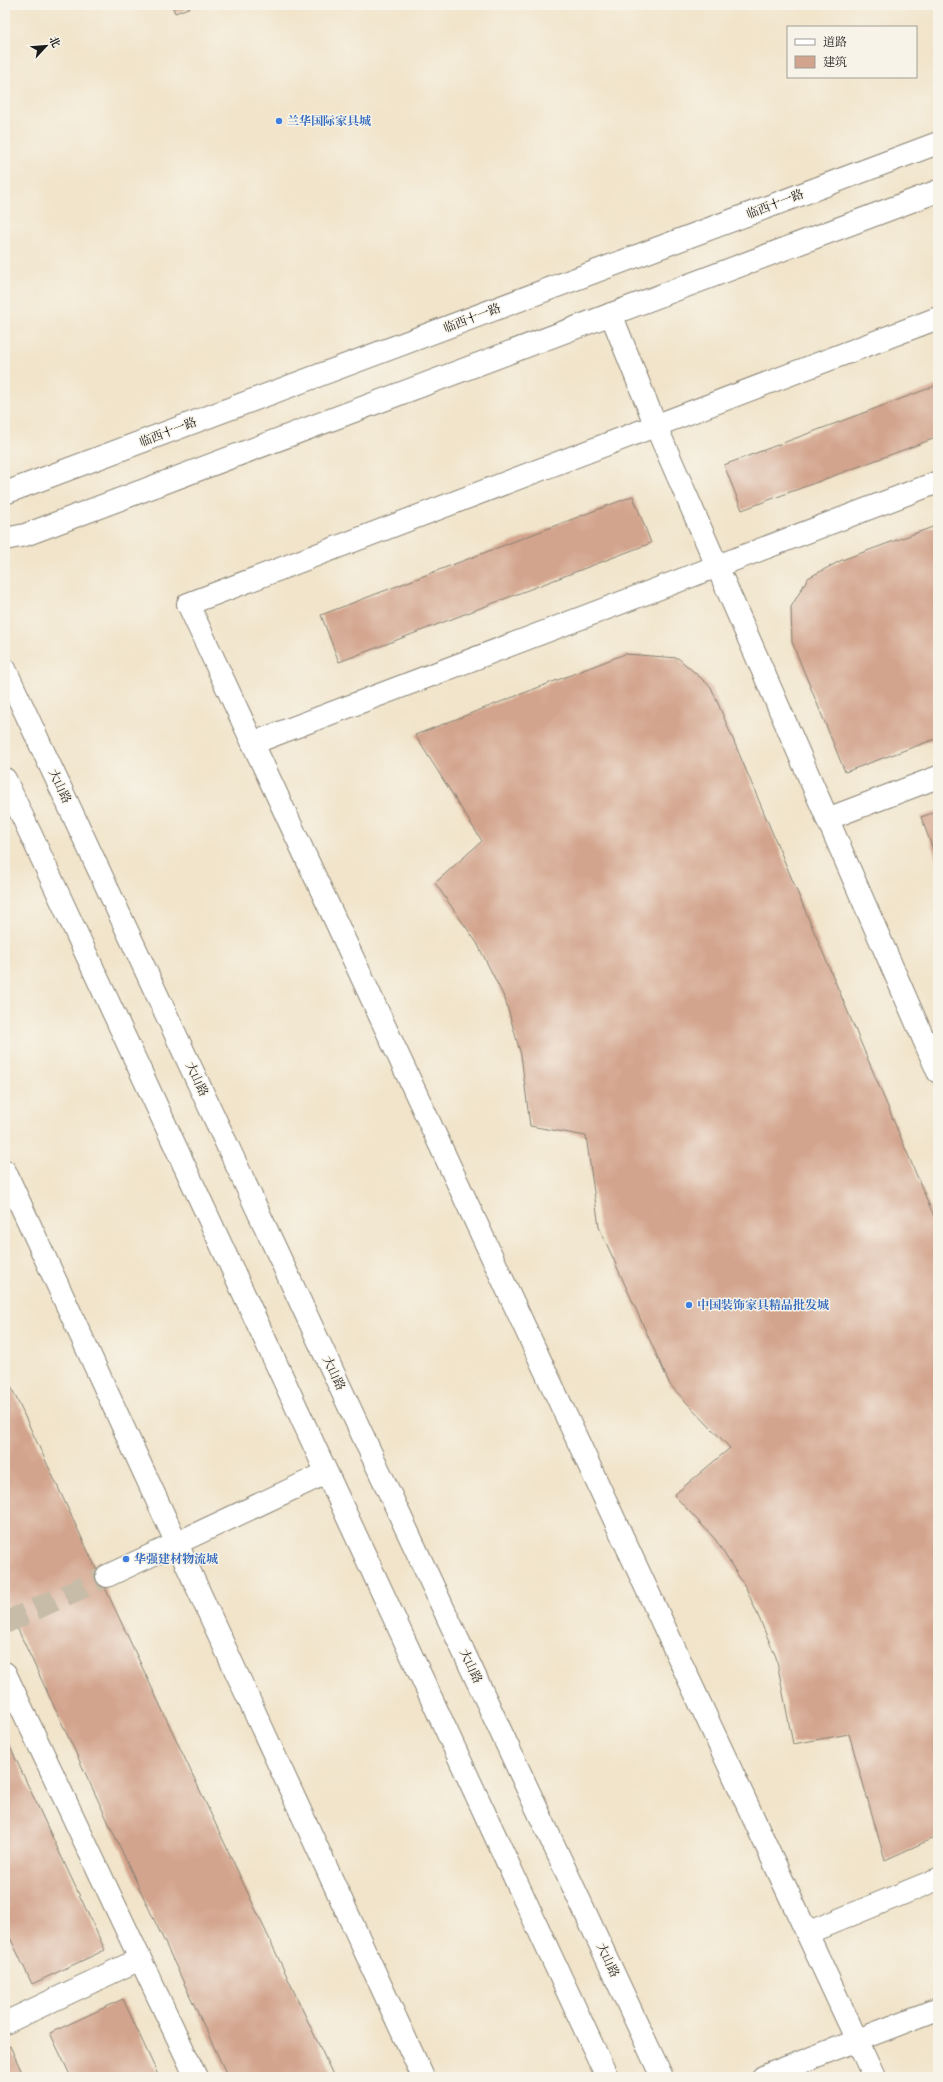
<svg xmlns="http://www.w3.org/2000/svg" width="943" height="2082" font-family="'Sorts Mill Goudy','Noto Serif SC',serif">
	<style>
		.building { fill: #d3a48d }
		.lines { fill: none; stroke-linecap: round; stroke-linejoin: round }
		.minor-tunnel { stroke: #c6bca7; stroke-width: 22; stroke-dasharray: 22 11; stroke-linecap: butt }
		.minor-casing { stroke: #868073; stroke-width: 24 }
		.major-casing { stroke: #868073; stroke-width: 24 }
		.minor { stroke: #fff; stroke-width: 22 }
		.major { stroke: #fff; stroke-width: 22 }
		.shop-dot { fill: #3f7fe0; stroke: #f7f3e8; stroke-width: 1.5 }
		.labels { text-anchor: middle; stroke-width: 3; stroke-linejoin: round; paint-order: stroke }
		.shop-label { font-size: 12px; font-weight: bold; fill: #366cbe; stroke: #f7f3e8; text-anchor: start }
		.street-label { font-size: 12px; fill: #1c1c1c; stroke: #f7f3e8 }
	</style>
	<rect width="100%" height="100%" fill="#f7f3e8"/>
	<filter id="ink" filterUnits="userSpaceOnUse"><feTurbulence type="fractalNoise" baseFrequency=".025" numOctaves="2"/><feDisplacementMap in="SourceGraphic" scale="8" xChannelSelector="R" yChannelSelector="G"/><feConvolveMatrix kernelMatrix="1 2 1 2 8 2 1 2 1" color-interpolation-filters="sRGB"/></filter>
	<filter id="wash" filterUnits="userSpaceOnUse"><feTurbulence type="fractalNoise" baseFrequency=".012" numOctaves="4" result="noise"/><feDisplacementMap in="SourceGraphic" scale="16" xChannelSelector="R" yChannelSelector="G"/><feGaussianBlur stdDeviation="0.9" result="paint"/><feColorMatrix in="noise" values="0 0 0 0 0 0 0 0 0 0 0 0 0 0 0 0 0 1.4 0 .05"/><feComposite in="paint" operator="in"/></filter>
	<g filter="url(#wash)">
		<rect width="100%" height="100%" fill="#f1e4ca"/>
		<g id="blocks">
			<g class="building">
				<polygon points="172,5 196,5 175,13"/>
				<polygon points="938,385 938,437 742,510 724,465"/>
				<polygon points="633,496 651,543 339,662 321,615"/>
				<polygon points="938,525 938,738 845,772 792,642 791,607 808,578 842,560"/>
				<polygon points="625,654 678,658 711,687 938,1226 938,1836 885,1860 849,1734 793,1744 776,1657 746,1588 715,1539 674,1495 730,1448 670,1385 599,1227 586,1136 530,1126 521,1055 505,999 477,943 435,883 482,841 415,735"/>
				<polygon points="938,811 938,863 921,817"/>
				<polygon points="5,1374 334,2077 228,2077 5,1602"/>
				<polygon points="5,1736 105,1950 32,1984 5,1927"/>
				<polygon points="123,1999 159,2077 71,2077 50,2033"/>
				<polygon points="10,2046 24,2077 5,2077 5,2049"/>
			</g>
		</g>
	</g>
	<g filter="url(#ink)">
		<use href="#blocks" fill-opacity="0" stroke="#868073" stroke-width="1"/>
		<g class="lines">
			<polyline class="minor-tunnel" points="5,1623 107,1576"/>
			<defs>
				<g id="minor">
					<polyline points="611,314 655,424 938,1072"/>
					<polyline points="253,743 938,482"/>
					<polyline points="827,819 938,777"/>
					<polyline points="5,1171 423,2077"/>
					<polyline points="107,1576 326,1473"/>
					<polyline points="5,1673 196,2077"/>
					<polyline points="807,1933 938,1879"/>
					<polyline points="5,2023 140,1959"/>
					<polyline points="762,2077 938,2009"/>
					<polyline points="874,2077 188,604 938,318"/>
				</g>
				<g id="major">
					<polyline points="5,493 938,143"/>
					<polyline points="5,539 25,535 938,191"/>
					<polyline points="5,669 662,2077"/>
					<polyline points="5,779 607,2077"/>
				</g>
			</defs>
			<use href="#minor" class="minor-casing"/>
			<use href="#major" class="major-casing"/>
			<use href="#minor" class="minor"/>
			<use href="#major" class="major"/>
		</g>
	</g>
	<g class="shop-dot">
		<circle cx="279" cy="121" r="4"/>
		<circle cx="689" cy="1305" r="4"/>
		<circle cx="126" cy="1559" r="4"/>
	</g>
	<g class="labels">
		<g class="shop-label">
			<text x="287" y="125">兰华国际家具城</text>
			<text x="697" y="1309">中国装饰家具精品批发城</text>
			<text x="134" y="1563">华强建材物流城</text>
		</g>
		<g class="street-label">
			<text transform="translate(775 204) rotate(-21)" y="4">临西十一路</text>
			<text transform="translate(472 318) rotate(-21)" y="4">临西十一路</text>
			<text transform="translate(168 432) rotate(-21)" y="4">临西十一路</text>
			<text transform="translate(60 786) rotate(65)" y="4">大山路</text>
			<text transform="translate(197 1079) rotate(65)" y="4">大山路</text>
			<text transform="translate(334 1373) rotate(65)" y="4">大山路</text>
			<text transform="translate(471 1666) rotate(65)" y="4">大山路</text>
			<text transform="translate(608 1960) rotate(65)" y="4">大山路</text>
		</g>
	</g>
	<rect width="943" height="2082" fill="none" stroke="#f7f3e8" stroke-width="20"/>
	<rect x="787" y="26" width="130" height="52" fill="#f7f3e8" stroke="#9f9d96"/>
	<rect x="795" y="39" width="20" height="6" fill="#ffffff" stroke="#9f9d96"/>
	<text x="823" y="46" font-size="12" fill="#1c1c1c">道路</text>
	<rect x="795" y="56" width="20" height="12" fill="#d3a48d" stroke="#9f9d96"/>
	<text x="823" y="66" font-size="12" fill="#1c1c1c">建筑</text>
	<g transform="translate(46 46) rotate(64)" stroke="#f7f3e8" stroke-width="3" paint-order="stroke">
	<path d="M0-3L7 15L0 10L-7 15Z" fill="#1c1c1c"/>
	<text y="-6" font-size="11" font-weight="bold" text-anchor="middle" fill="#1c1c1c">北</text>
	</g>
</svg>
